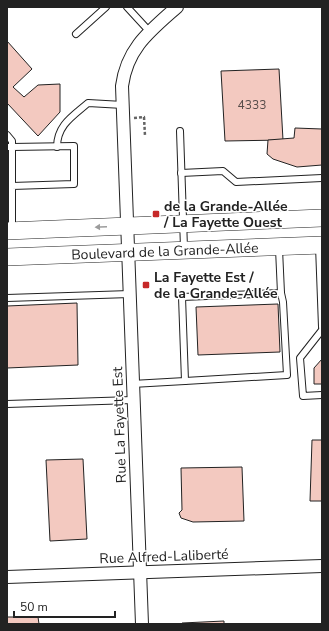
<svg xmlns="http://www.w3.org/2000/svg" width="329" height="631" font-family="'Nunito Sans',sans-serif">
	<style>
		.building { fill: #f3c9c0; stroke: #222 }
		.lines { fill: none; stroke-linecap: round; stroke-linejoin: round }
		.lane-casing { stroke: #222; stroke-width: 8 }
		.street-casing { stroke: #222; stroke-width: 14 }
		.secondary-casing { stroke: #222; stroke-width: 18 }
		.path { stroke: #646464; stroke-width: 2.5; stroke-dasharray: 3 2; stroke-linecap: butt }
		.lane { stroke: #fff; stroke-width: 6 }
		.street { stroke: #fff; stroke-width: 12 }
		.secondary { stroke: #fff; stroke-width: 17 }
		.oneway { fill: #9c9c9c }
		.poi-dot { fill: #c62828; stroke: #fff; stroke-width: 1.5 }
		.labels { text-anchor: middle; stroke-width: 3; stroke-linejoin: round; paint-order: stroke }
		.number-label { font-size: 12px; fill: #564c4a }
		.poi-label { font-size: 14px; font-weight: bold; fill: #222; stroke: #fff; text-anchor: start }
		.street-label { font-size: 14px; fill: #222; stroke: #fff }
	</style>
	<rect width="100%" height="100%" fill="#fff"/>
	<g class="building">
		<polygon points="7,41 32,69 13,87 24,97 38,85 60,84 60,112 38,136 7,103"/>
		<polygon points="279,69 283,140 225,141 221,71"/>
		<polygon points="295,128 322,129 322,165 297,167 273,159 267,154 268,140 294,138"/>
		<polygon points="77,303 78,365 7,368 7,306"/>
		<polygon points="278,304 280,352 198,355 196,307"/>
		<polygon points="322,359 322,384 314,384 314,368"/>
		<polygon points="312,440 322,440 322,501 310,501"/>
		<polygon points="83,459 87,539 50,541 46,460"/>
		<polygon points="242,467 244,521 193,522 181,518 179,513 182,510 181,468"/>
		<polygon points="7,617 38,617 39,624 7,624"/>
		<polygon points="224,621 224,624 182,624 182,623"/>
	</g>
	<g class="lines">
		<defs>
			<g id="lane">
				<polyline points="127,7 150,32"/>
				<polyline points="76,34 106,7"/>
				<polyline points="180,131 184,248"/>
				<polyline points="7,135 12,141 12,147 7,147"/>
				<path d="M57,147c0,-22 16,-31 31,-44l35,2"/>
				<polyline points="181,173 223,171 236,182 322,178"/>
				<polyline points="12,186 74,184 74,146 12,147 12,230"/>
				<polyline points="319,246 322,327"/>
				<polyline points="7,298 130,294"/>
				<polyline points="322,330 300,358 303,396 322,395"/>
				<polyline points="185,381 287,375 283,302 281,293"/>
				<polyline points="132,384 185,381 182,297 281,293 279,249"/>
				<polyline points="7,404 133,400"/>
			</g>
			<g id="street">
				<polyline points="7,577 322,566"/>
				<path d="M142,624l-20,-538c5,-38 28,-55 55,-79"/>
			</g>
			<g id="secondary">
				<polyline points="7,231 322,218"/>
				<path id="s1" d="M7,257l315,-12"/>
			</g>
		</defs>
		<use href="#lane" class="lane-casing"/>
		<use href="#street" class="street-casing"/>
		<use href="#secondary" class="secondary-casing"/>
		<polyline class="path" points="134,118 144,117 145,136"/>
		<use href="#lane" class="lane"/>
		<use href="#street" class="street"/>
		<use href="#secondary" class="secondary"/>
	</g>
	<defs><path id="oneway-solid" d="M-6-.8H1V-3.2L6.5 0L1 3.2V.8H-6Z"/></defs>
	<use class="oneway" href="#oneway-solid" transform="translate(101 227) rotate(178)"/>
	<g class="poi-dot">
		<rect x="152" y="210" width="8" height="8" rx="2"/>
		<rect x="142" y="281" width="8" height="8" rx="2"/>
	</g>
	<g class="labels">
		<g class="number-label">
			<text x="252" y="109">4333</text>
		</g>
		<g class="poi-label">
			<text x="164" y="211">de la Grande-Allée<tspan x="164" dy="16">/ La Fayette Ouest</tspan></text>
			<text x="154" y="282">La Fayette Est /<tspan x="154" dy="16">de la Grande-Allée</tspan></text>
		</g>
		<g class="street-label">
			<text dy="5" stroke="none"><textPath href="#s1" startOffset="158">Boulevard de la Grande-Allée</textPath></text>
			<text transform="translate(119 425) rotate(-92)" y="5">Rue La Fayette Est</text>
			<text transform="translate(164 556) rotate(-2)" y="5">Rue Alfred-Laliberté</text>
		</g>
	</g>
	<rect width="329" height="631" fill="none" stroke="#222222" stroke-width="16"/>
	<path d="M14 611v6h101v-6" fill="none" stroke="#222222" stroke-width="2"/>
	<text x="20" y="611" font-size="12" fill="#222222" stroke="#ffffff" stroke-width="3" paint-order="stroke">50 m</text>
</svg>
